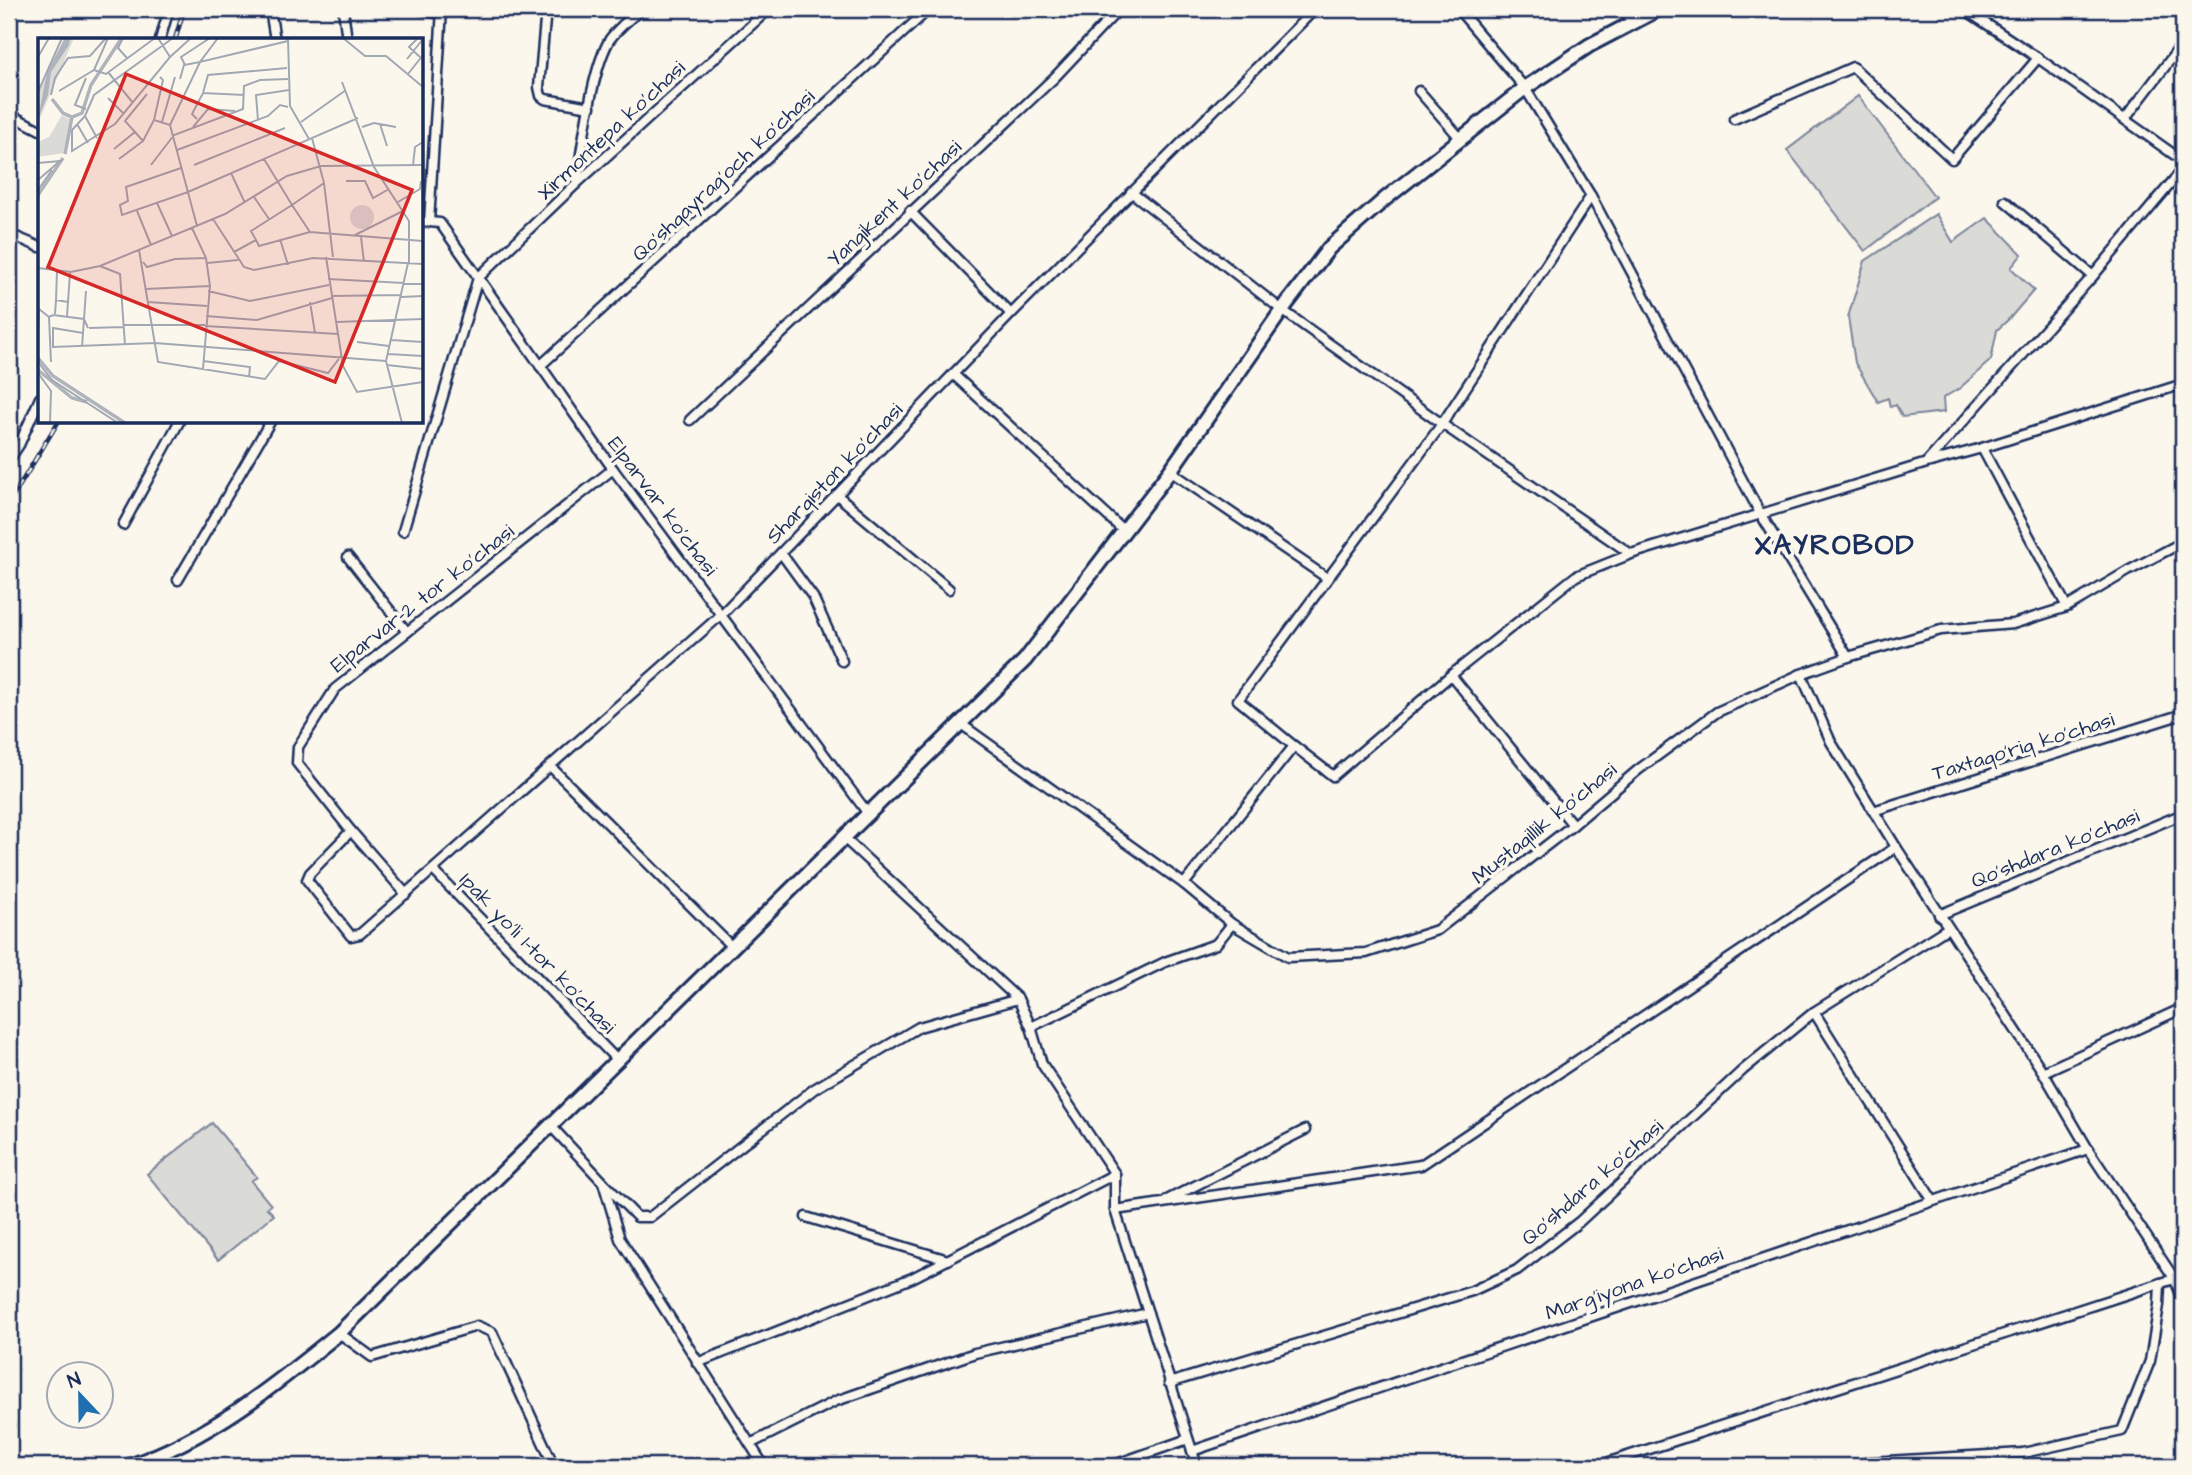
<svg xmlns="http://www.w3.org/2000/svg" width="2192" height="1475" font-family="'Architects Daughter',sans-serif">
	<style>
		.green { fill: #dadad7; stroke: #7a849a; stroke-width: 2 }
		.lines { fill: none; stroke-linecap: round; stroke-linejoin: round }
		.minor-casing { stroke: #1b2f5e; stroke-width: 13 }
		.primary-casing { stroke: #1b2f5e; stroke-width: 18 }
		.minor { stroke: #fbf7ec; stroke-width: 8 }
		.primary { stroke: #fbf7ec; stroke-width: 12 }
		.rail-casing { stroke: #1b2f5e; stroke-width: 5 }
		.rail { stroke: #fbf7ec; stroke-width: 2.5; stroke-dasharray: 8; stroke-linecap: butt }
		.labels { text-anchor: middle; stroke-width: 7; stroke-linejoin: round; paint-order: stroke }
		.street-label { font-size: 21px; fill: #1b2f5e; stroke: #fbf7ec }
		.district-label { font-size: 28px; font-weight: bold; letter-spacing: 2px; fill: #1b2f5e; stroke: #fbf7ec }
		.inset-river { fill: none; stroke: #afb3bb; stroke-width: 3.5 }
		.inset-road { fill: none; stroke: #a1a7b3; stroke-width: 2 }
		.view { fill: #d62828; fill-opacity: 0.15; stroke: #d62828; stroke-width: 3.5 }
		.inset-edge { fill: none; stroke: #1b2f5e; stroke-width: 3.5 }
	</style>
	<rect width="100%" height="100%" fill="#fbf7ec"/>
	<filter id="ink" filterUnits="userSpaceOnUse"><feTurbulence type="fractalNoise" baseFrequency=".0143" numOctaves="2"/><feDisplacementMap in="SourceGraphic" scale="14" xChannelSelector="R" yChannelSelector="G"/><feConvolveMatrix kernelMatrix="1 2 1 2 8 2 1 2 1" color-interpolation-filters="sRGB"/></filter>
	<g filter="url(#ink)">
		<g class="green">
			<polygon points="1858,96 1935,197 1865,251 1787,150"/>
			<polygon points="1936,214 1953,242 1987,218 2022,254 2011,268 2034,290 2010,318 1997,330 1991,360 1960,388 1943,398 1944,412 1902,417 1896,405 1890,407 1888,398 1878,402 1855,363 1848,317 1865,261"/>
			<polygon points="212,1123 257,1177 251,1181 271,1205 267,1208 274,1215 218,1260 147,1174"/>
		</g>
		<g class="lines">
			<defs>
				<g id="minor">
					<polyline points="270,9 275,40"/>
					<polyline points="343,9 347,40"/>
					<polyline points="419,9 441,14"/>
					<polyline points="546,9 539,87 541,96 545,99 590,107"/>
					<polyline points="1458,9 1525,88 1591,196 1442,424 1631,554 1927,463 1982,448 2183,384"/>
					<polyline points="1622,9 1633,22"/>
					<polyline points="1964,9 2038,58 2183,161"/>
					<polyline points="160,40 169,9"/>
					<polyline points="1419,91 1461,139"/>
					<polyline points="9,114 40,130"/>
					<polyline points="1734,119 1853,67 1952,159 2038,58"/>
					<polyline points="2125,119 2183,43"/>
					<path d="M576,184c7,-38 15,-114 34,-145 9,-12 20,-21 32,-30"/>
					<polyline points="1131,192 1282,310 1442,424 1238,700 1294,746 1184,884"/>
					<polyline points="1591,196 1760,513 1848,657"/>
					<polyline points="2005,201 2093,276"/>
					<polyline points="910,211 1011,314"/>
					<polyline points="422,222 429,222 442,9"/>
					<polyline points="429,222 440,223 613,469 869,815"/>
					<polyline points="9,234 40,247"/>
					<polyline points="540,366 929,9"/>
					<polyline points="953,374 1125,532"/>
					<polyline points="690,420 1055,77 1119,9"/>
					<polyline points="1982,448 2067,607"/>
					<polyline points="9,460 19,445 40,398"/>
					<polyline points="1927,462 2093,276 2183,169"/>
					<polyline points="613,469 335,689 298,747 297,763 351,831 310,873 307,880 351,936 360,934 722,614 1011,314 1315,9"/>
					<polyline points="1170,471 1327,578"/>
					<polyline points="837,495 949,589"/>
					<polyline points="123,525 179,422"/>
					<polyline points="403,531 478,278 576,184 769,9"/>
					<polyline points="781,553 813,597 842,661"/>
					<polyline points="348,557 407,632"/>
					<polyline points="178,580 270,422"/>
					<polyline points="1801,674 1831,742 1896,847 2043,1072 2088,1149 2174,1278 2183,1299"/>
					<polyline points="1451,675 1573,825"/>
					<polyline points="961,724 1184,884 1232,924 1288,957 1366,953 1437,930 1573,825 1638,770 1717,712 1801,674 1848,657 1941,630 2013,624 2067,607 2128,571 2183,542"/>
					<polyline points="1294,746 1333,776 1451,675 1576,576 1631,554"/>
					<polyline points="550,766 732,947"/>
					<polyline points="1873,811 2183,714"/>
					<polyline points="351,831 406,894"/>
					<polyline points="845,839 1018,999 1031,1027 1042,1064 1115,1174 1115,1210 1197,1466"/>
					<polyline points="433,870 617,1060"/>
					<polyline points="1939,915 2183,814"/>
					<polyline points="1814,1012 1933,1201"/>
					<polyline points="1031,1027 1165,962 1216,944 1232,924"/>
					<polyline points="2043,1072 2183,1008"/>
					<polyline points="550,1125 603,1182 620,1239 764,1466"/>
					<polyline points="603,1182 637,1217 650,1217 814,1089 919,1027 1018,999"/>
					<polyline points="1167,1200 1305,1130"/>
					<polyline points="1115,1210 1421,1165 1896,847"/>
					<polyline points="806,1217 948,1260"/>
					<polyline points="339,1333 372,1357 477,1326 492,1332 554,1466"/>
					<polyline points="697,1363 912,1278 1115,1174"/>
					<polyline points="1169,1383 1472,1291 1517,1270 1579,1222 1743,1070 1814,1012 1948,928"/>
					<polyline points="750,1444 836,1401 975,1353 1148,1313"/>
					<polyline points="1192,1451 2088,1149"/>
					<polyline points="162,1454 166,1466"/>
					<polyline points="1111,1466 1188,1439"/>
					<polyline points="1597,1466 2183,1276"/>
					<polyline points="1851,1466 1869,1462 2023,1453 2122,1431 2150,1361 2159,1305 2160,1283"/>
				</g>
				<path id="primary" d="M129,1466c81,-28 145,-80 210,-133l686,-673 145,-189 112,-161 47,-62 56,-49 140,-111 65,-43 69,-36"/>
			</defs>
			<use href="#minor" class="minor-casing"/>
			<use href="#primary" class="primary-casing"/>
			<use href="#minor" class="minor"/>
			<use href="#primary" class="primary"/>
			<defs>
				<g id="rail">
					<polyline points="175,40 184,9"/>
					<polyline points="9,503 58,422"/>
				</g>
			</defs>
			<use href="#rail" class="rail-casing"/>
			<use href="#rail" class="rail"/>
		</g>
	</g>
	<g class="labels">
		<g class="street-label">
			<text transform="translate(611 130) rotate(-43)" y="7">Xirmontepa ko'chasi</text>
			<text transform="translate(723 175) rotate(-43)" y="7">Qo'shqayrag'och ko'chasi</text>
			<text transform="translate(894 203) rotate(-43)" y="7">Yangikent ko'chasi</text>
			<text transform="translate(834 473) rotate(-46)" y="7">Sharqiston ko'chasi</text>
			<text transform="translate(663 506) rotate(53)" y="7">Elparvar ko'chasi</text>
			<text transform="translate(422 598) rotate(-38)" y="7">Elparvar-2 tor ko'chasi</text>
			<text transform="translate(2023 746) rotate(-17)" y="7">Taxtaqo'riq ko'chasi</text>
			<text transform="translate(1544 823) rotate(-39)" y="7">Mustaqillik ko'chasi</text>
			<text transform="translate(2055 848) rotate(-22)" y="7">Qo'shdara ko'chasi</text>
			<text transform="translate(538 953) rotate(46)" y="7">Ipak yo'li 1-tor ko'chasi</text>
			<text transform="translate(1592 1182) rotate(-41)" y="7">Qo'shdara ko'chasi</text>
			<text transform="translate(1634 1283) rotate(-19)" y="7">Marg'iyona ko'chasi</text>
		</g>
		<g class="district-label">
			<text x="1835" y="554">XAYROBOD</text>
		</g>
	</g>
	<g transform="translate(38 38)">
		<rect width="385" height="385" fill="#fbf7ec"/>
		<path d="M26,0h10l-36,85 2,-33zM24,77l8,4 -6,34 -26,4v-15l11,-5zM312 179a12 12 0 1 1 24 0a12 12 0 1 1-24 0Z" fill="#dadad7"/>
		<path d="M27,0h5l-1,7 -18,27 -3,23 -10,24 9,-47z" fill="#afb3bb"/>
		<path class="inset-river" d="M14,61l11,14 9,4 10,-4 9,-28 30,-46M27,116l7,-37M0,157l25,-37M0,320l15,18 72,47M0,332l34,28 15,4"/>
		<path class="inset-road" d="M85,0l-5,10 9,10M120,0l12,19M180,0l-18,24 88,-21M305,0l22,18h21l37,31M250,1l2,67 19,33M379,1l-8,8 11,10M0,19l11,-19M369,21l16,-20M147,27l-4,-8 29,-19M56,32l14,-32M70,34l25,31M370,36l15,-19M142,41l4,-14 16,-3M304,44l32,85 35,54v42M21,53l35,-21 12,4 49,-36M0,54l24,-54M165,55l5,-18 79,-7M13,57l4,-17 13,-20 22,-2 16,-18M70,60l16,16M48,71l-11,-4 11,-27M47,78l-13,14v21l43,-27 55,-67 21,-19M47,78l9,-21 79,-57M47,78l12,22M159,81l-5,-5 11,-21 41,2M116,82l9,-40 -3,-3M220,82l-2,-25 33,-5M124,84l13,-45M263,84l45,-32M39,86l11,19M342,86l7,22M132,87l27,101M155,89l15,-18 27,2M324,89l12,-4 22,4M97,94l-10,-11 22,-27M274,100l12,45 -32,22 18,27 113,9M76,111l21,-17 8,9M139,112l91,-34 12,-11 8,2M81,121l24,-18 11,-21 16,5 30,-63M0,125l22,-2 -22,19M113,127l23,-30 69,-26 1,-23 16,-6 28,-1M156,127l91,-37M375,127l2,-18 8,-5M143,130l-55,19 2,14 -8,4 2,10 66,-23 170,-74M193,135l14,30M308,143h19l8,17 16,-9M286,145l9,74M0,152l14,-20M216,159l15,22M360,164l22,-13 1,-8M119,165l15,33M99,173l14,34M175,181l31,48 10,3 59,-12 110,6M154,190l14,30 4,28 -7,83M317,197l48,-24M323,199l3,25M242,201l8,26M218,202l3,6 51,-14M101,212l19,112 107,17 14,-18 49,12 13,-17M196,214l22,-12 -5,-9 41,-26 -28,-46M288,219l17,109 14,26 66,-10M105,224l4,5 28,-8 31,-1M169,225l31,-3M62,228l20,8 5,71M0,230l33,4 29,-6 125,-52 62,-38 34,-10 102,-1M290,241l95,5M108,251l64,-3M170,253l42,10 79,-16M293,258l70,-1M363,259l22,-1M18,262l1,-29M110,264l59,4M272,264l5,31M17,276l1,-14 12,2M15,277l31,4 4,9M29,278l3,-43M168,278l51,4 75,-22M298,284l87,-3M86,287h81M167,288l133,8M51,290l35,-1M0,291l1,-20 10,8M45,295l-30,-5v19l102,-4 231,18M353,302l32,2M319,304l32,4M44,309l4,-56M350,316l35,2M165,323l47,6 -1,10M0,324l14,18 66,43M13,324l-2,-45 4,-2M349,327l36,4M0,335l13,18 -1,32M364,385l-16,-62 22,-98"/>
		<path class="view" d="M88,36l286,116 -77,192 -287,-115z"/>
		<rect width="385" height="385" class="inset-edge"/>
	</g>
	<rect width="2192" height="1475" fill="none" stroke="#fbf7ec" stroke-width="35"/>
	<rect x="18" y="18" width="2157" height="1440" fill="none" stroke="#1b2f5e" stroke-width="2.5" filter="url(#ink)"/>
	<g transform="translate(80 1395) rotate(338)"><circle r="33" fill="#fbf7ec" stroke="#a1a7b3" stroke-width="2"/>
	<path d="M0-5L12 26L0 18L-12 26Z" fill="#1f6fb2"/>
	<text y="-10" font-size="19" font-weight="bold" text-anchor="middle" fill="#1b2f5e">N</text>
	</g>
</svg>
